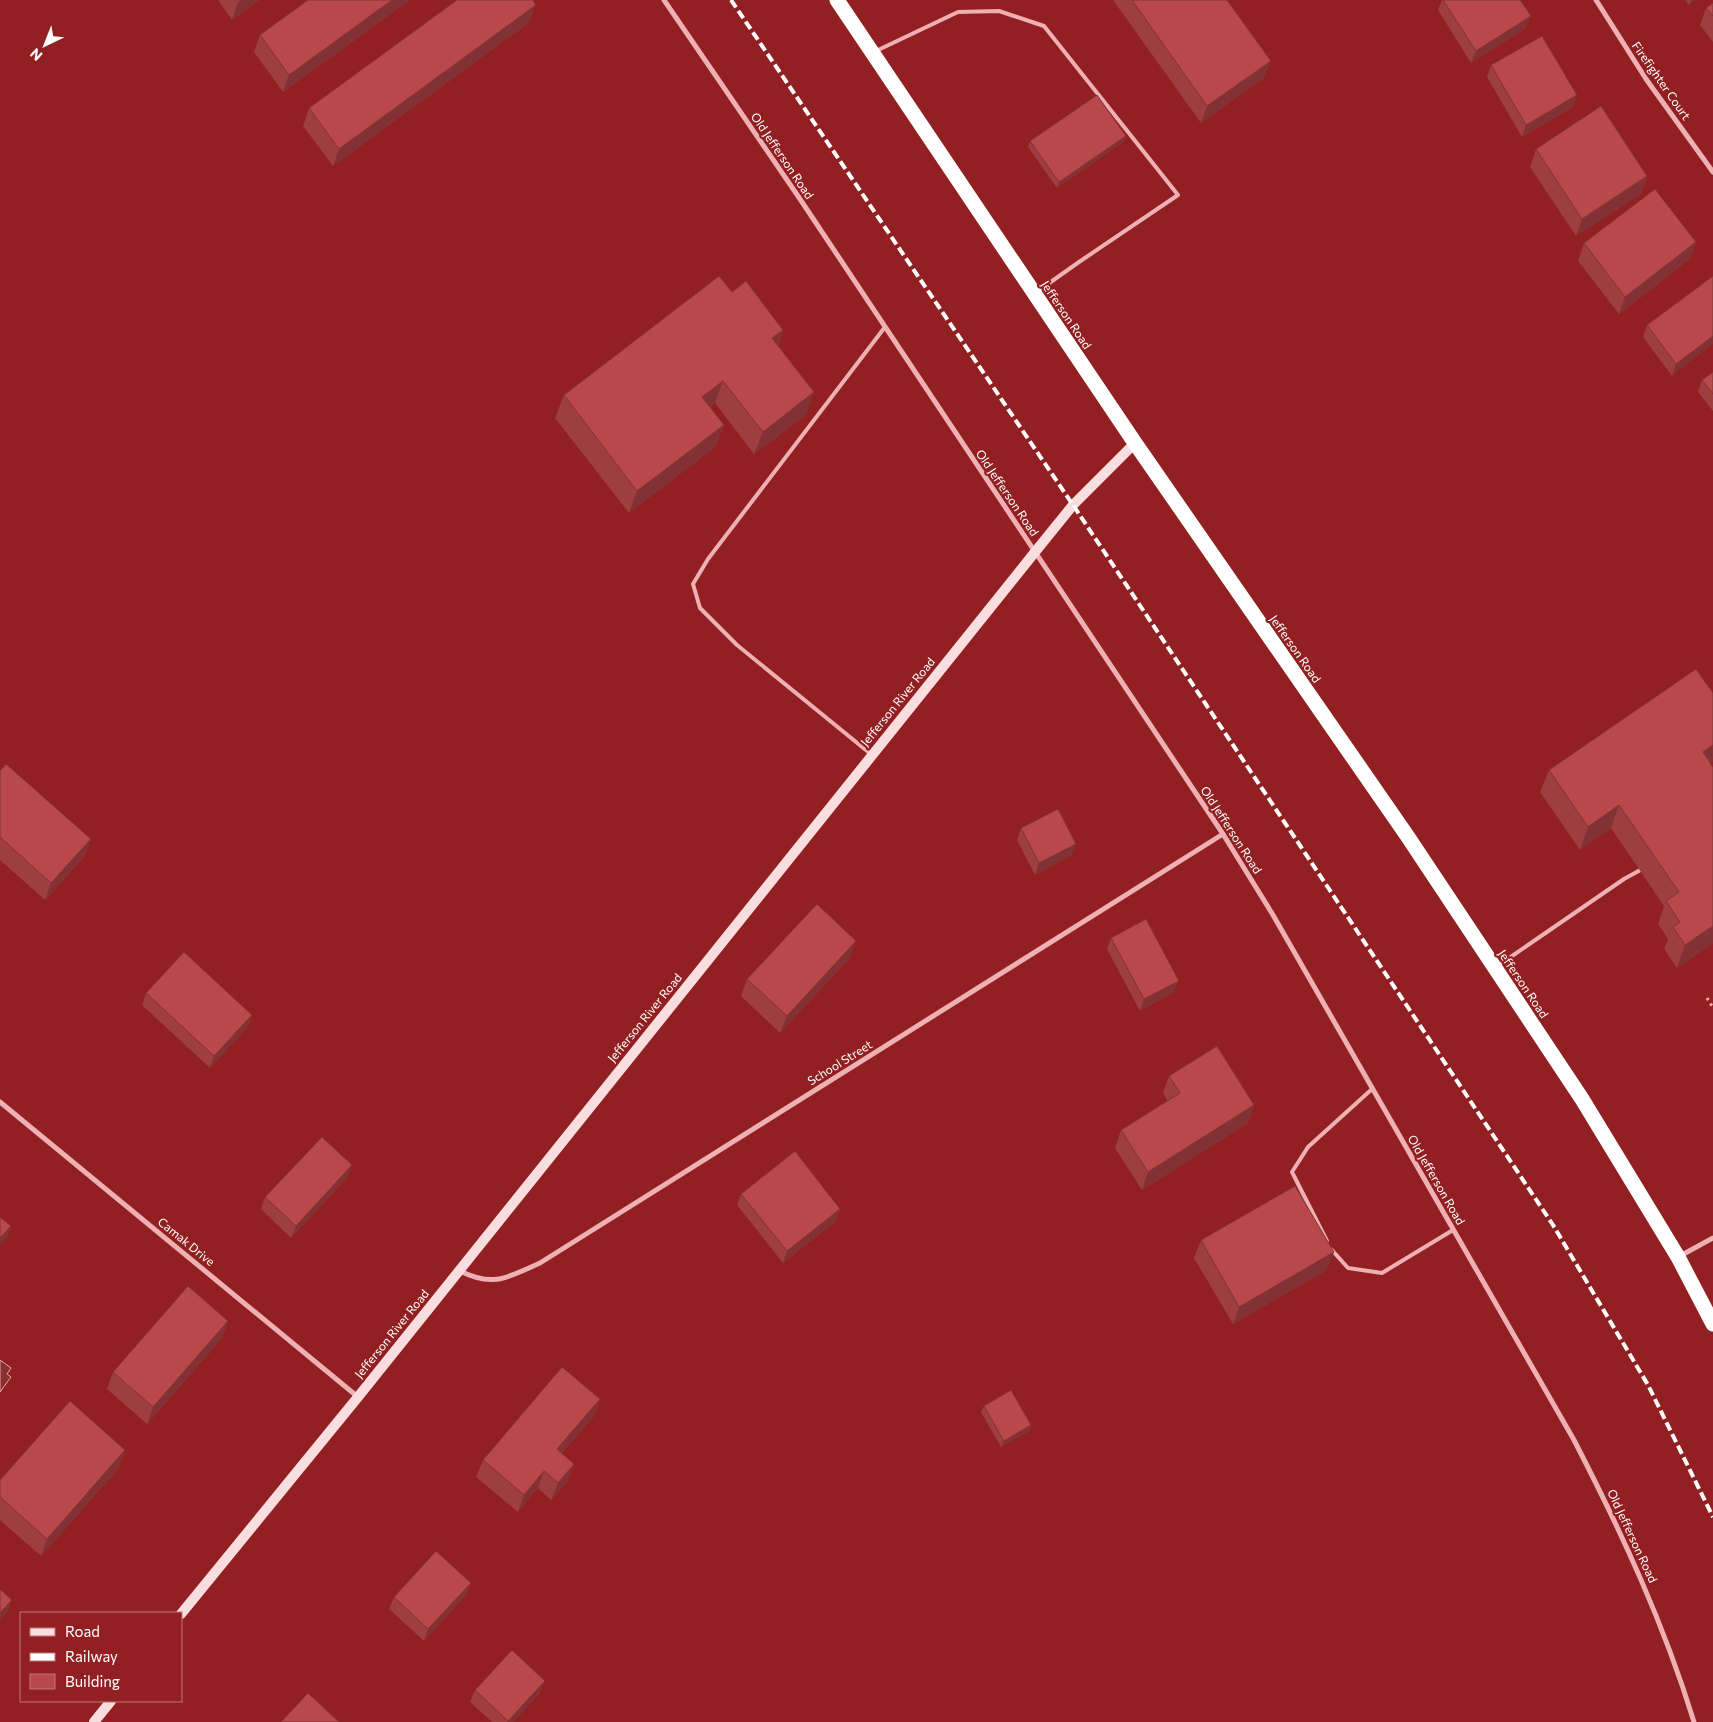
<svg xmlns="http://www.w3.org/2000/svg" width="1713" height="1722" font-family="Commissioner,sans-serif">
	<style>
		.water { fill: #863031; stroke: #efa4a8 }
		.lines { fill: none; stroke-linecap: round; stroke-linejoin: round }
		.path { stroke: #eeb0b3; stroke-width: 3; stroke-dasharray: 2.5 4; stroke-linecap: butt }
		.lane { stroke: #eeb0b3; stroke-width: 4 }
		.street { stroke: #eeb0b3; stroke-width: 5 }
		.secondary { stroke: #faddde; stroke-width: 10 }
		.highway { stroke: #fff; stroke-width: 15 }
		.rail { stroke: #fff; stroke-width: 4; stroke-dasharray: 9 4; stroke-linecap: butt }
		.wall { fill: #9f3e40 }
		.shaded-wall { fill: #823234 }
		.building { fill: #b9484b; stroke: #823234 }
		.labels { text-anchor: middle; stroke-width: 4.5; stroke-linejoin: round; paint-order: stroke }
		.street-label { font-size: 12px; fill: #fff; stroke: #921f21 }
	</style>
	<rect width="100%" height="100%" fill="#921f21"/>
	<polygon class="water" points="0,1360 11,1368 7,1374 11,1377 0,1392"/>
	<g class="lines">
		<polyline class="path" points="1707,998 1712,1006"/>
		<g class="lane">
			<polyline points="876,51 958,12 999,11 1044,26 1178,195 1079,262 1038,291"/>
			<polyline points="872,755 737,645 700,608 693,584 708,559 885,327"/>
			<polyline points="1499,965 1624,879 1644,868"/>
			<polyline points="1327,1241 1292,1172 1308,1147 1372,1089"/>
			<polyline points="1331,1249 1348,1268 1382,1273 1453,1230"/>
		</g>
		<g class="street">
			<path d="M664,0l136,199 423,635 50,81 301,525c47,91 90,184 120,282"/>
			<polyline points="1596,0 1646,79 1713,172"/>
			<polyline points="0,1102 358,1397"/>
			<polyline points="1680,1256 1713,1238"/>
			<path d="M460,1271c34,17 48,6 80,-8l683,-429"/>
		</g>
		<g class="secondary">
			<polyline points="181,1614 358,1397 1035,552 1073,505 1135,443"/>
			<polyline points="94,1722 111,1701"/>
		</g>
		<polyline class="highway" points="837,0 1135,443 1408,837 1582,1099 1678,1257 1713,1324"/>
		<polyline class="rail" points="731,0 1073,505 1553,1225 1648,1385 1713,1517"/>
	</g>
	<g class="wall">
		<polygon points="218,0 259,0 232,20"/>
		<polygon points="308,0 410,0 283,92 254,52 260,35"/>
		<polygon points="1113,0 1227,0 1264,78 1201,123"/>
		<polygon points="1442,0 1520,0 1526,28 1471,63 1438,10"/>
		<polygon points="1685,0 1695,0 1689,5"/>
		<polygon points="1713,3 1713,42 1700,25 1706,8"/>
		<polygon points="530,22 333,166 303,126 309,108"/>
		<polygon points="1491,65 1573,107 1522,137 1487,77"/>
		<polygon points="1126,136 1123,142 1057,188 1028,147 1030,141"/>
		<polygon points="1536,149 1647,176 1641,194 1576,236 1530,167"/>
		<polygon points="1696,242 1690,259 1619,314 1578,261 1584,243"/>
		<polygon points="1713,276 1672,376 1643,337 1647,325"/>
		<polygon points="732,292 783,330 778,346 806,415 754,454 715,403 710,407 724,425 715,447 629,513 555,418 564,395"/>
		<polygon points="1713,372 1713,411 1698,392 1702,380"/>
		<polygon points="1711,764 1713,943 1677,968 1664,949 1668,939 1658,924 1664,906 1611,828 1580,850 1540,792 1549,770"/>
		<polygon points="0,771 91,839 84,857 45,900 0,860"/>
		<polygon points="1021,828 1072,855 1035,875 1017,840"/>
		<polygon points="1111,938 1174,992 1140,1011 1107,949"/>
		<polygon points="850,958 780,1033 741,996 747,979"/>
		<polygon points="146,993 252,1015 248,1027 210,1068 142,1005"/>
		<polygon points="1169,1076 1254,1105 1248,1123 1142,1190 1115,1148 1121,1130 1168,1101 1163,1093"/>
		<polygon points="348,1177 291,1238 261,1209 265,1197"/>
		<polygon points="741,1194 840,1209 836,1221 783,1263 737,1205"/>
		<polygon points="1201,1240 1327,1270 1233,1324 1194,1258"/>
		<polygon points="228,1321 222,1338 147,1424 107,1389 113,1372"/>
		<polygon points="600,1399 594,1416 562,1453 568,1481 551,1500 538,1488 518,1512 476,1477 483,1460"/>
		<polygon points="984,1406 1029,1431 1001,1447 981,1412"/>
		<polygon points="119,1468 41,1556 0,1520 0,1480"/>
		<polygon points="471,1583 466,1595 424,1641 389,1609 394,1597"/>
		<polygon points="475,1690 540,1693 513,1722 492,1722 470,1702"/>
	</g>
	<g class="shaded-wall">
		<polygon points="241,0 259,0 232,20 238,2"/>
		<polygon points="392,0 410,0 283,92 289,75"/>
		<polygon points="1691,0 1695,0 1689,5"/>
		<polygon points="536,5 530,22 333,166 339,149"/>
		<polygon points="1531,16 1526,28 1471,63 1476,51"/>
		<polygon points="1271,61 1264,78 1201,123 1207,106"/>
		<polygon points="1577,95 1573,107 1522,137 1526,125"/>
		<polygon points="1126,136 1123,142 1057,188 1059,182"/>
		<polygon points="1647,176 1641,194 1576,236 1582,219"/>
		<polygon points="1696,242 1690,259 1619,314 1625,297"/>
		<polygon points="783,330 775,353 772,338"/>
		<polygon points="1713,336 1713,344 1672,376 1676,364"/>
		<polygon points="723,381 715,403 694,420 702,397"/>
		<polygon points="814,392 806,415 754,454 763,432"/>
		<polygon points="724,425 715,447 629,513 637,491"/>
		<polygon points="1713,745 1713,762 1695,775 1703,752"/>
		<polygon points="1619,805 1611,828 1580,850 1588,827"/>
		<polygon points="91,839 84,857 45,900 51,883"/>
		<polygon points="1076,844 1072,855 1035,875 1039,863"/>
		<polygon points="1713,926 1713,943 1677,968 1685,945"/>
		<polygon points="856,941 850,958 780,1033 787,1016"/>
		<polygon points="1179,981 1174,992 1140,1011 1144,999"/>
		<polygon points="252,1015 248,1027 210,1068 214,1056"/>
		<polygon points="1254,1105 1248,1123 1142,1190 1148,1172"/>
		<polygon points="352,1165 348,1177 291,1238 296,1226"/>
		<polygon points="840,1209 836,1221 783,1263 787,1251"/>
		<polygon points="11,1226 7,1238 0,1245 0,1238"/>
		<polygon points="1334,1252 1327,1270 1233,1324 1239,1307"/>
		<polygon points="228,1321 222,1338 147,1424 153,1407"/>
		<polygon points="600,1399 594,1416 550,1467 557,1449"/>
		<polygon points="1031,1425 1029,1431 1001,1447 1004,1441"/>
		<polygon points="125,1450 119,1468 41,1556 47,1539"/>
		<polygon points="574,1464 568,1481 551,1500 558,1483"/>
		<polygon points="544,1471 538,1488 518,1512 524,1495"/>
		<polygon points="471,1583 466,1595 424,1641 428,1629"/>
		<polygon points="12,1600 8,1612 0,1620 0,1613"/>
		<polygon points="545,1681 540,1693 513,1722 507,1722"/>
	</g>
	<g class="building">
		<polygon points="308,0 392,0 289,75 260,35"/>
		<polygon points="457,0 533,0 536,5 339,149 309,108"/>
		<polygon points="1132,0 1227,0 1271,61 1207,106"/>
		<polygon points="1443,0 1520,0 1531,16 1476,51"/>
		<polygon points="1713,3 1713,16 1706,8"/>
		<polygon points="1542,36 1577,95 1526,125 1491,65"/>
		<polygon points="1097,95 1126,136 1059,182 1030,141"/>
		<polygon points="1601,106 1647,176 1582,219 1536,149"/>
		<polygon points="1655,189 1696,242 1625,297 1584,243"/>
		<polygon points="719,276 732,292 746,281 783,330 772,338 814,392 763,432 723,381 702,397 724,425 637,491 564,395"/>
		<polygon points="1713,276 1713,336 1676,364 1647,325"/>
		<polygon points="1713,372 1713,394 1702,380"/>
		<polygon points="1696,669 1713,693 1713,745 1703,752 1713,767 1713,926 1685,945 1673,927 1680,922 1666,901 1679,892 1619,805 1588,827 1549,770"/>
		<polygon points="6,764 91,839 51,883 0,837 0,771"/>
		<polygon points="1058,809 1076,844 1039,863 1021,828"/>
		<polygon points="817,904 856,941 787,1016 747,979"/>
		<polygon points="1146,919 1179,981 1144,999 1111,938"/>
		<polygon points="184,952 252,1015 214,1056 146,993"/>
		<polygon points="1217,1046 1254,1105 1148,1172 1121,1130 1180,1093 1169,1076"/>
		<polygon points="322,1137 352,1165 296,1226 265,1197"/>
		<polygon points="795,1151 840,1209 787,1251 741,1194"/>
		<polygon points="1295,1186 1334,1252 1239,1307 1201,1240"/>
		<polygon points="0,1217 11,1226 0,1238"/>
		<polygon points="188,1286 228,1321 153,1407 113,1372"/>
		<polygon points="562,1367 600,1399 557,1449 574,1464 558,1483 544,1471 524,1495 483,1460"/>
		<polygon points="1011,1390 1031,1425 1004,1441 984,1406"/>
		<polygon points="70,1401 125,1450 47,1539 0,1497 0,1480"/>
		<polygon points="436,1551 471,1583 428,1629 394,1597"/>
		<polygon points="0,1589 12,1600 0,1613"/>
		<polygon points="512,1650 545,1681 508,1721 475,1690"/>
		<polygon points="308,1693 339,1722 281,1722"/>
	</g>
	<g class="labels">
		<g class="street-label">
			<text transform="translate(1661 81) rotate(55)" y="4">Firefighter Court</text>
			<text transform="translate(782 156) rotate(56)" y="4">Old Jefferson Road</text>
			<text transform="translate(1066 315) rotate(56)" y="4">Jefferson Road</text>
			<text transform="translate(1007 493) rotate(56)" y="4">Old Jefferson Road</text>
			<text transform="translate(1295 649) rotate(55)" y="4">Jefferson Road</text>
			<text transform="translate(898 702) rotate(-51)" y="4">Jefferson River Road</text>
			<text transform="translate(1231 830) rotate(57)" y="4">Old Jefferson Road</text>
			<text transform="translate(1523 984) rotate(56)" y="4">Jefferson Road</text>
			<text transform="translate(645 1018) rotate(-51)" y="4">Jefferson River Road</text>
			<text transform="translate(840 1063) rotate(-32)" y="4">School Street</text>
			<text transform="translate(1436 1180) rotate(60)" y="4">Old Jefferson Road</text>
			<text transform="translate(186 1242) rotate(39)" y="4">Camak Drive</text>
			<text transform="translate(392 1334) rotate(-51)" y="4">Jefferson River Road</text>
			<text transform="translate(1632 1536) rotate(65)" y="4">Old Jefferson Road</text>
		</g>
	</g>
	<rect x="20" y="1612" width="162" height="90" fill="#921f21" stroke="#be797a"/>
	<rect x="30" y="1628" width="25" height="8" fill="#faddde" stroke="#be797a"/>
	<text x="65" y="1637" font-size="15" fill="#ffffff">Road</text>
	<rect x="30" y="1653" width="25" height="8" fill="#ffffff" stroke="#be797a"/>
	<text x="65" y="1662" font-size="15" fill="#ffffff">Railway</text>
	<rect x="30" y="1674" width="25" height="15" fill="#b9484b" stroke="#be797a"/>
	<text x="65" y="1687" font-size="15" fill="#ffffff">Building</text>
	<g transform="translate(45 45) rotate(223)" stroke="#921f21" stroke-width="4" paint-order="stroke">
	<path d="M0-4L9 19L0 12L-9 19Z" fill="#ffffff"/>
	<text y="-8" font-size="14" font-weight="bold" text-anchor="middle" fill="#ffffff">N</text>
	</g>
</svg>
